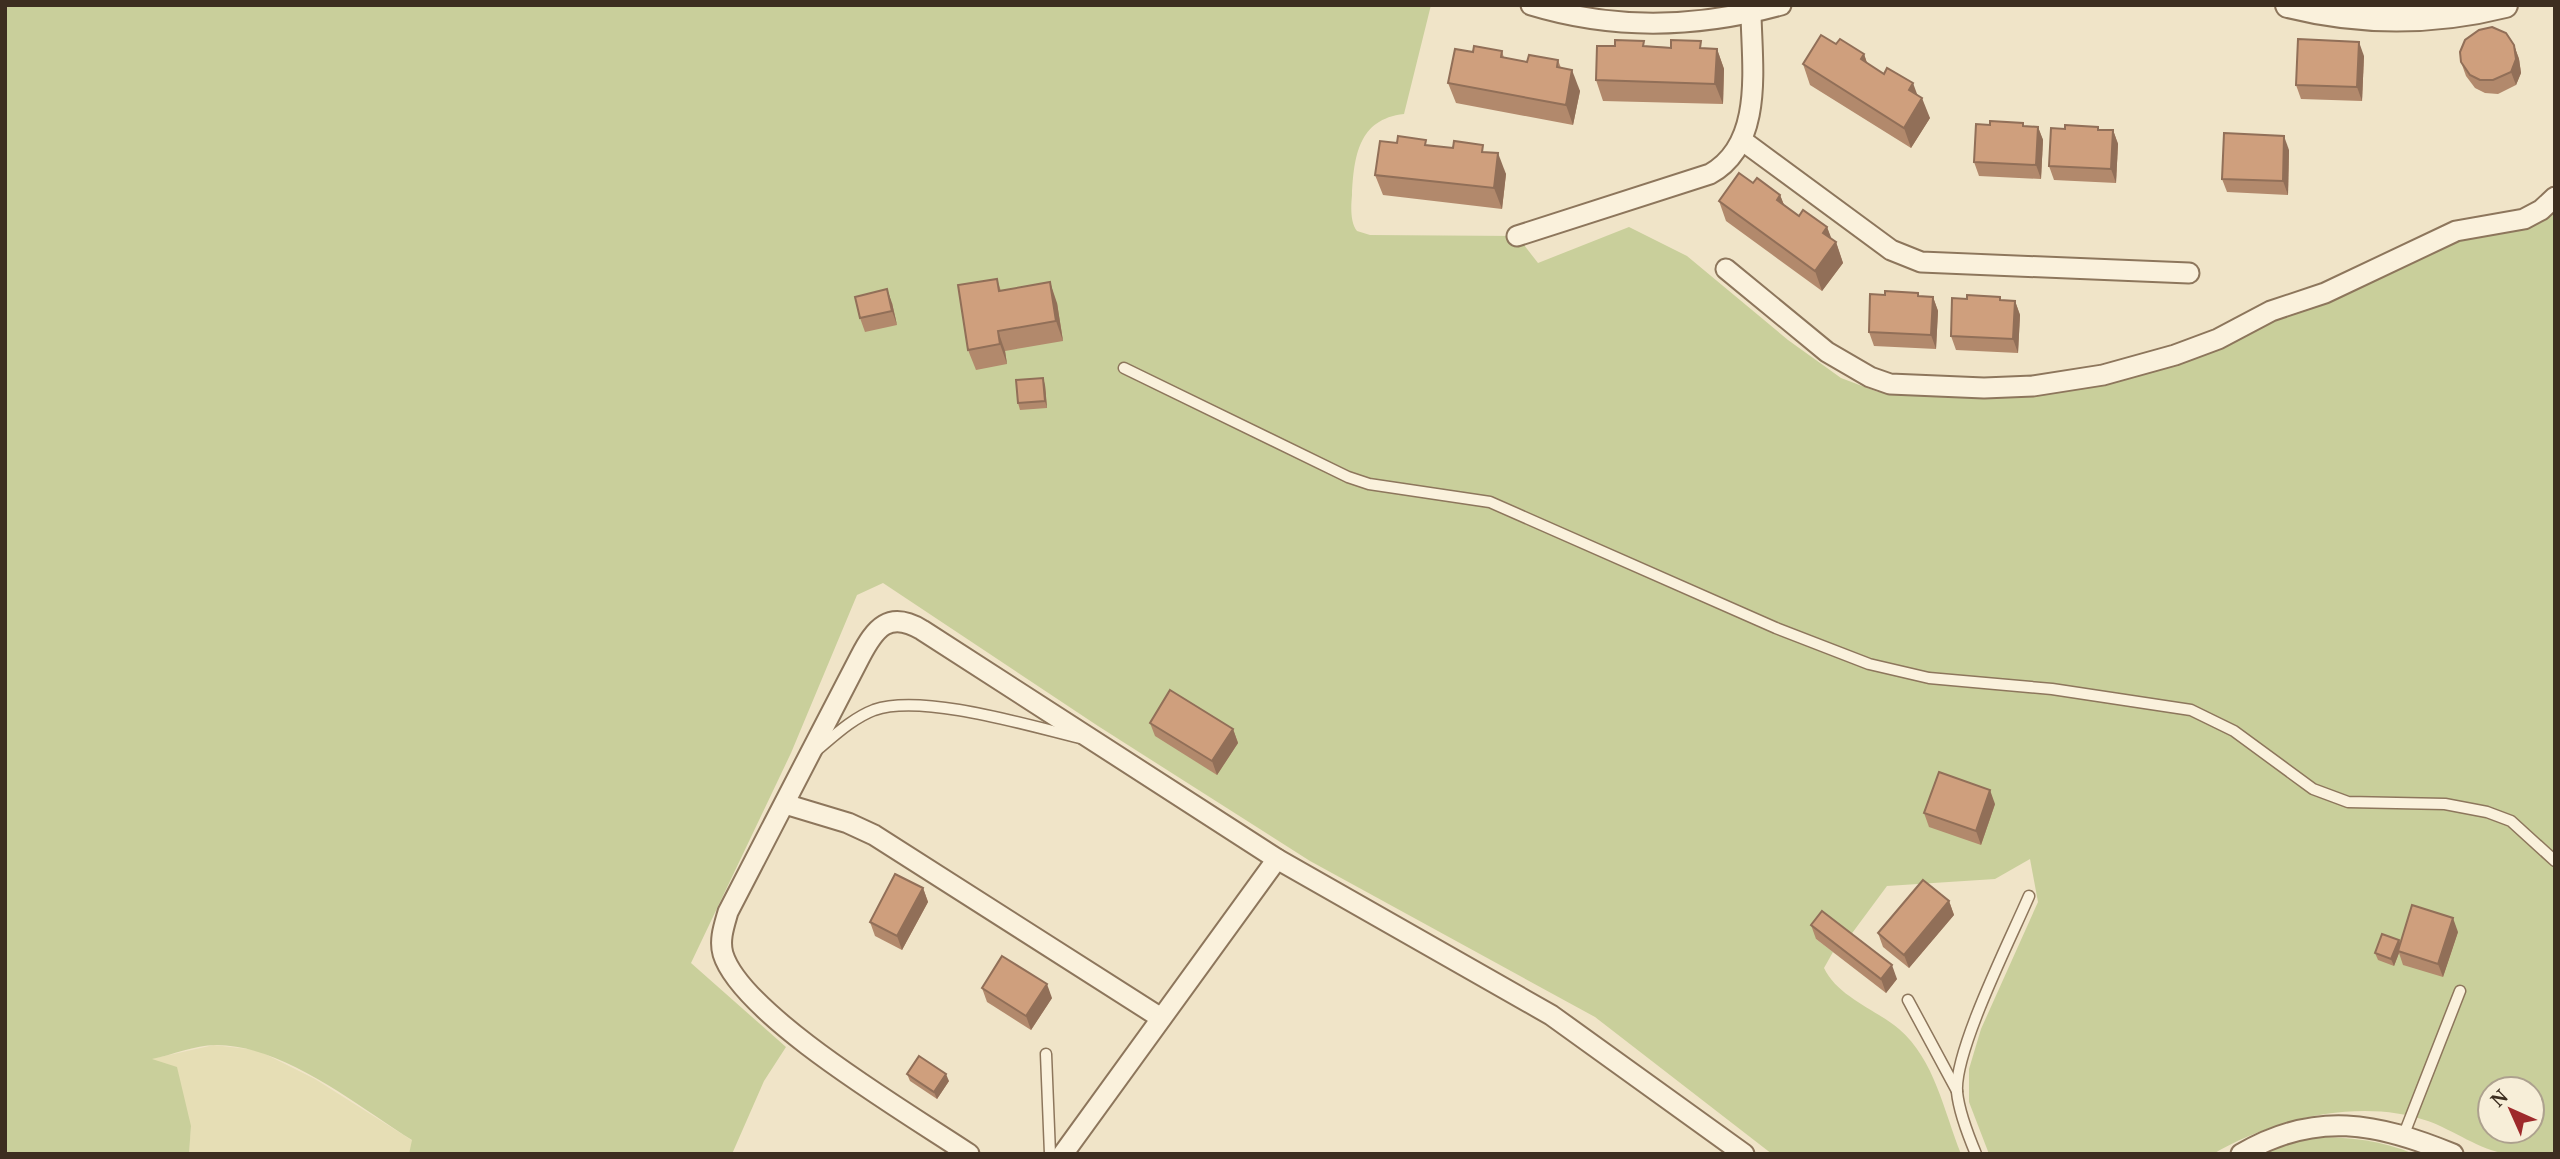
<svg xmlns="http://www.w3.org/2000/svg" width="2560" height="1159" font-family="'Noto Serif',serif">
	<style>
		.farmland { fill: #e6deb5 }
		.green { fill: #c9cf9b; fill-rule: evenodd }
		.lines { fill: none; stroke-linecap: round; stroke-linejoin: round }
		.service-casing { stroke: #8d765c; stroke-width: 13 }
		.minor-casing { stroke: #8d765c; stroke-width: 23 }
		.tertiary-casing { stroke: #8d765c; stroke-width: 28 }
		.service { stroke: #faf1dc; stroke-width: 10 }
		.minor { stroke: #faf1dc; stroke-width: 19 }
		.tertiary { stroke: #faf1dc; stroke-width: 24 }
		.wall { fill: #b2896c }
		.shaded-wall { fill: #916f58 }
		.building { fill: #cf9f7d; stroke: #916f58; stroke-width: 2 }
	</style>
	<rect width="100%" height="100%" fill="#f0e4c8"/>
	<polygon class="farmland" points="214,1045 257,1050 315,1079 413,1141 409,1154 189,1154 191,1126 151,1059"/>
	<g class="green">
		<path d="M5,5h1426l-27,109c-46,5 -50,43 -52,81 -1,11 -2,27 5,36l13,4 147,1 21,27 91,-36 58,29 101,84 53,38 37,14 115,6 131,-18 88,-31 52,-29 205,-84 34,-2 52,-21v941c-16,0 -33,2 -48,0 -27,-4 -54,-24 -79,-33 -68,-24 -156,-2 -215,33h-224l-20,-52v-33l12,-40 57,-127 -8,-43 -35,20 -108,7 -40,54 -31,-1 17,13 -9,16c14,29 51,41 75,61 36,31 45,83 62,125h-189l-177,-137 -285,-156 -212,-135 -215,-143 -26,12 -66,158 -100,210 95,84 -22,34 -32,73h-323l3,-14c-54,-34 -130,-96 -197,-95 -20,0 -43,10 -63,14l25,8 14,59 -2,28h-184zM2490,1089h42v42h-42z"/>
		<path d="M2314,1137c35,0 67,3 100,17h-155l10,-6z"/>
	</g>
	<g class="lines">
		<defs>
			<g id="service">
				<polyline points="1124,368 1348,477 1369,484 1490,502 1776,628 1869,664 1929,678 2052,689 2191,710 2234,731 2313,789 2348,802 2445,804 2487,812 2511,821 2555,861"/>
				<path d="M817,750c18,-15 36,-32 57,-40 48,-17 156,16 206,28"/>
				<polyline points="1908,1000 1957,1091"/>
				<polyline points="1046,1054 1050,1154"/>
				<polyline points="2404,1134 2460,991"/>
				<path d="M1976,1154c-8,-19 -17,-42 -19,-62 -3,-41 54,-154 72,-196"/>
			</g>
			<g id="minor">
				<path d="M1531,5c82,25 167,23 250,0"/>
				<polyline points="1743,141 1891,250 1921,262 2189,273"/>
				<path d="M1517,236l193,-62c54,-30 42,-107 41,-160"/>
				<polyline points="1726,269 1827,352 1870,377 1890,384 1984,388 2033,386 2103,375 2175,355 2218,339 2271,311 2325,293 2456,231 2524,219 2541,210 2555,197"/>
				<polyline points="785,804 848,823 874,835 1161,1018"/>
				<path d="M969,1154c-58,-39 -227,-138 -246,-200 -4,-14 1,-28 5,-42l132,-255c15,-29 29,-47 62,-27l355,229 274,156 193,139"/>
				<polyline points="1063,1154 1277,859"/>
				<path d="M2241,1154c75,-44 136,-31 212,0"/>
			</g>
			<path id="tertiary" d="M2288,5c71,18 146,18 217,0"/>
		</defs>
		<use href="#service" class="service-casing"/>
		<use href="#minor" class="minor-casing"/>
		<use href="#tertiary" class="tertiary-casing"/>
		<use href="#service" class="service"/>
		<use href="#minor" class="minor"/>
		<use href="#tertiary" class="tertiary"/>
	</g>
	<g class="wall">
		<polygon points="1836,44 1864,54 1867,63 1930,118 1911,148 1810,85 1803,64"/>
		<polygon points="2514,45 2519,59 2521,73 2516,85 2498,94 2485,93 2475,88 2466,76 2461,62"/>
		<polygon points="1646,46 1717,49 1724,69 1723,104 1603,101 1596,80"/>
		<polygon points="1502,51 1504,58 1527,62 1558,60 1561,68 1580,91 1573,125 1456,103 1448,83 1473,52"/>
		<polygon points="2364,56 2362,101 2301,99 2296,85"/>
		<polygon points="2025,126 2038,127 2043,140 2041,179 1979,176 1974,162"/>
		<polygon points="2099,130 2113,130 2118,144 2116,183 2054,180 2049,166"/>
		<polygon points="1429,146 1486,152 1506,174 1502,209 1383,195 1375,175"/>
		<polygon points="2289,150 2288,195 2227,192 2222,179"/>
		<polygon points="1753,183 1780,195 1784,205 1799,216 1827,227 1831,239 1836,242 1843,263 1822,291 1726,221 1719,201"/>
		<polygon points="997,279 1001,291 1057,303 1063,341 1005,351 1007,364 976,370 968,350"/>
		<polygon points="1918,293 1919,296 1933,297 1938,311 1936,349 1874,346 1869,332 1885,295"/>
		<polygon points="2000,297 2001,300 2015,301 2020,315 2018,353 1956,350 1951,336 1967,299"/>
		<polygon points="892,303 897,325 865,332 860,318"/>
		<polygon points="1045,385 1047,408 1020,410 1018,403"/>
		<polygon points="1150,723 1233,729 1238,743 1217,775 1155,736"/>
		<polygon points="1995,804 1981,845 1929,827 1924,813"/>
		<polygon points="923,888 928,902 902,950 875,936 870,922"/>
		<polygon points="1949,901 1954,915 1909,968 1883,947 1878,933"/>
		<polygon points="1811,925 1897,979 1886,993 1816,939"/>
		<polygon points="2458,932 2443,977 2403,965 2399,953 2394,966 2378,960 2375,953 2399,940 2400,944"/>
		<polygon points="982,988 1052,998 1031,1030 987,1002"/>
		<polygon points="907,1074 949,1081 937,1099 910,1081"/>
	</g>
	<g class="shaded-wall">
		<polygon points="2359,42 2364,56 2362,101 2357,87"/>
		<polygon points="2514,45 2519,59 2521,73 2516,85 2511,72"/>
		<polygon points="1717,49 1724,69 1723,104 1715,84"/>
		<polygon points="1864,54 1871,75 1861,59"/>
		<polygon points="1572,70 1580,91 1573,125 1566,105"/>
		<polygon points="1913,83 1920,102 1922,98 1930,118 1911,148 1904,128 1909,90"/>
		<polygon points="2038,127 2043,140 2041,179 2036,165"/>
		<polygon points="2113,130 2118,144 2116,183 2111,169"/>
		<polygon points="2284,136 2289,150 2288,195 2283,181"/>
		<polygon points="1498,153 1506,174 1502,209 1494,188"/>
		<polygon points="1780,195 1788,215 1777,200"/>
		<polygon points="1827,227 1834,245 1836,242 1843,263 1822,291 1815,271 1823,233"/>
		<polygon points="1050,282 1057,303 1063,341 1056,321"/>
		<polygon points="887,289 892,303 897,325 892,311"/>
		<polygon points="1933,297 1938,311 1936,349 1931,335"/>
		<polygon points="2015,301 2020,315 2018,353 2013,339"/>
		<polygon points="998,331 1005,351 1007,364 1000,344"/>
		<polygon points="1043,378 1045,385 1047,408 1045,401"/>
		<polygon points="1233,729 1238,743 1217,775 1212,761"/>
		<polygon points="1990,790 1995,804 1981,845 1976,831"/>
		<polygon points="923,888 928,902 902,950 897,936"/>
		<polygon points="1949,901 1954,915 1909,968 1904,955"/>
		<polygon points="2453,918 2458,932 2443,977 2438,964"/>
		<polygon points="2399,940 2401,947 2398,951 2399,953 2394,966 2391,959"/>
		<polygon points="1892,965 1897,979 1886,993 1881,979"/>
		<polygon points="1047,984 1052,998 1031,1030 1026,1016"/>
		<polygon points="946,1074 949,1081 937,1099 934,1092"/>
	</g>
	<g class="building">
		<polygon points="2492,27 2506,33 2514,45 2516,59 2511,72 2493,80 2480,80 2470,75 2461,62 2460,52 2465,40 2479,30"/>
		<polygon points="1821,35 1836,44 1840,39 1864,54 1861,59 1884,74 1887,68 1913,83 1909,90 1922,98 1904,128 1803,64"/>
		<polygon points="2298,39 2359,42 2357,87 2296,85"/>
		<polygon points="1615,40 1644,41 1643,46 1671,48 1671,40 1701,41 1700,48 1717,49 1715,84 1596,80 1597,46 1615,46"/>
		<polygon points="1474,46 1502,51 1501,57 1527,62 1529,55 1558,60 1557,67 1572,70 1566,105 1448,83 1455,49 1473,52"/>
		<polygon points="1990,121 2023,123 2023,126 2038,127 2036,165 1974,162 1976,124 1990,125"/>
		<polygon points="2065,125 2098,127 2098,130 2113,130 2111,169 2049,166 2051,128 2065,129"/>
		<polygon points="2224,133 2284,136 2283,181 2222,179"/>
		<polygon points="1398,136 1426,140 1425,145 1453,148 1454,141 1483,145 1482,152 1498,153 1494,188 1375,175 1380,141 1397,143"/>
		<polygon points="1739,173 1753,183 1757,178 1780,195 1777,200 1799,216 1803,210 1827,227 1823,233 1836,242 1815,271 1719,201"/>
		<polygon points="997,279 999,291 1050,282 1056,321 998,331 1000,344 968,350 958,285"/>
		<polygon points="887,289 892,311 860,318 855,297"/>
		<polygon points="1885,291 1918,293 1918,296 1933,297 1931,335 1869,332 1870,294 1885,295"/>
		<polygon points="1967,295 2000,297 2000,300 2015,301 2013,339 1951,336 1952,298 1967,299"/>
		<polygon points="1043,378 1045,401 1018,403 1016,380"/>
		<polygon points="1170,690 1233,729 1212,761 1150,723"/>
		<polygon points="1939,772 1990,790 1976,831 1924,813"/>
		<polygon points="895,874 923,888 897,936 870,922"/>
		<polygon points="1923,880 1949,901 1904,955 1878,933"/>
		<polygon points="2412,905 2453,918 2438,964 2398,951"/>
		<polygon points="1822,911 1892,965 1881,979 1811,925"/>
		<polygon points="2382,934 2399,940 2391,959 2375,953"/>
		<polygon points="1002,956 1047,984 1026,1016 982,988"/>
		<polygon points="919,1056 946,1074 934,1092 907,1074"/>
	</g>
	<rect width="2560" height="1159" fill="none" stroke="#3d2e20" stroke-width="14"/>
	<g transform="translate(2511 1110) rotate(315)"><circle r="33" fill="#f7eed8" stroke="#ada18e" stroke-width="2"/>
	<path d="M0-5L12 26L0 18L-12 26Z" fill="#9e2a2b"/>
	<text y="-10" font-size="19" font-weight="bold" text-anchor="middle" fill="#3d2e20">N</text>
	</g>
</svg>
